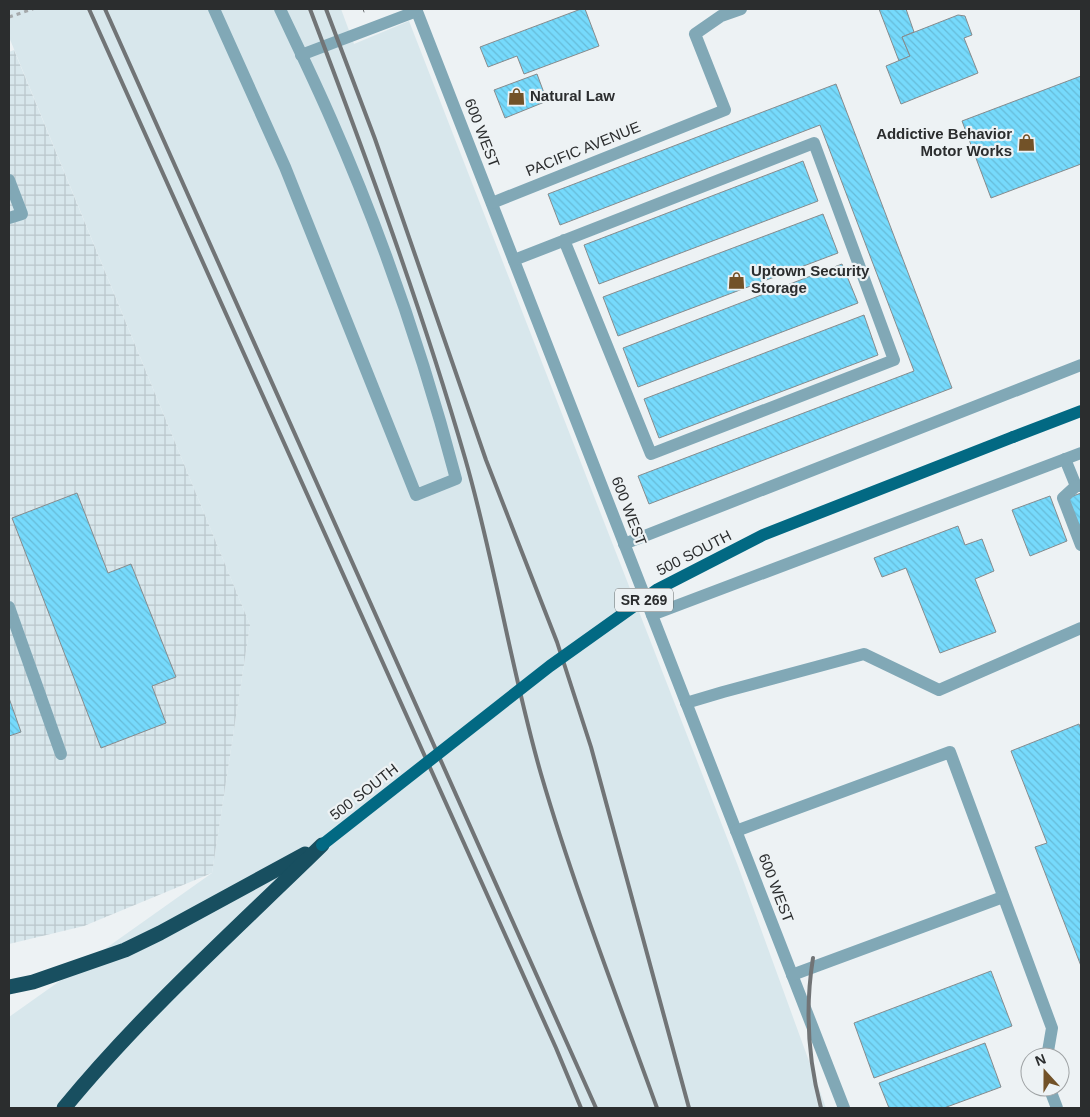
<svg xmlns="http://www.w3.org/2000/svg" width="1090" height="1117" font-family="Helvetica,sans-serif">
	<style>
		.built { fill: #d8e7ec }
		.industrial { fill: url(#industrial-grid) }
		.building { fill: url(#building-back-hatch); stroke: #868b8d }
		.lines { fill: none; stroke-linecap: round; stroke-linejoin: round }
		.path { stroke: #a5a9ab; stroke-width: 3; stroke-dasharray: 4 4; stroke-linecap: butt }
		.minor { stroke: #81a8b6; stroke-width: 12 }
		.major { stroke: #026983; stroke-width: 12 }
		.highway { stroke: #184f60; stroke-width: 15 }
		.tram { stroke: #717476; stroke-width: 1 }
		.rail { stroke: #717476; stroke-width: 4 }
		.major-bridge { stroke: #026983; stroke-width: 12 }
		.labels { text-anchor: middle; stroke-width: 4.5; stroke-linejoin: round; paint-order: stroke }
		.shield { fill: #edf2f4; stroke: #656869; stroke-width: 1 }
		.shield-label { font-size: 14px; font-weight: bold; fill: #2b2d2e }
		.poi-label { font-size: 15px; font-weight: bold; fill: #2b2d2e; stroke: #edf2f4; text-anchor: start }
		.street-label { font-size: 15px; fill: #2b2d2e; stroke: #edf2f4 }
	</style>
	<defs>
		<pattern id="industrial-grid" width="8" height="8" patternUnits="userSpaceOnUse" patternTransform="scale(1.25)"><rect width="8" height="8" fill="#d8e7ec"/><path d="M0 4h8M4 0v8" fill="none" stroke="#bac6cb"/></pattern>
		<pattern id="building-back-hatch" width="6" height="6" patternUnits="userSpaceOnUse" patternTransform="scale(1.25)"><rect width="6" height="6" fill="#76dafc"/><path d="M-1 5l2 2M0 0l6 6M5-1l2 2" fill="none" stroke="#66bbd8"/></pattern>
	</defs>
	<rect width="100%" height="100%" fill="#edf2f4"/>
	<polygon class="built" points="9,9 341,9 354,44 409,21 738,866 826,1108 9,1108 9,1017 212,873 250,625 9,37"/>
	<polygon class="industrial" points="14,50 250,625 212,873 84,926 9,944 9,52"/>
	<g class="building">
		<polygon points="581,9 585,9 599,46 524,74 517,56 488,67 480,47"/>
		<polygon points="879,9 906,9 914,32 902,37 910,56 899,61"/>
		<polygon points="958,15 965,16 972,35 964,38 978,73 901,104 886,66 910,56 902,37"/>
		<polygon points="537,74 547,101 505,118 494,90"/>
		<polygon points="1081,76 1081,164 991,198 962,121"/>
		<polygon points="836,84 952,388 649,504 638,476 914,371 820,125 560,225 548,194"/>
		<polygon points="803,161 818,201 599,284 584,245"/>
		<polygon points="823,214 838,253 618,336 603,297"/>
		<polygon points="842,264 858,303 638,387 623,348"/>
		<polygon points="864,315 878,355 659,438 644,399"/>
		<polygon points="77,493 108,573 131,564 176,677 152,686 166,723 101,748 12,518"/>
		<polygon points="1081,493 1081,532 1068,498"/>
		<polygon points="1050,496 1067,541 1030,556 1012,510"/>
		<polygon points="958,526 965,545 982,539 994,571 975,579 996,632 940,653 906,568 882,577 874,558"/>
		<polygon points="9,698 21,732 9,736"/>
		<polygon points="1079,724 1081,729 1081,966 1035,847 1047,843 1011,751"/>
		<polygon points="991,971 1012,1026 874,1078 854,1023"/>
		<polygon points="985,1043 1001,1087 944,1108 889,1108 879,1083"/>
	</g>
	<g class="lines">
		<polyline class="path" points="9,17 33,9"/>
		<g class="minor">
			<path d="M214,9l71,158 131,328 40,-16c-32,-122 -74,-244 -125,-360 -16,-37 -34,-74 -51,-110"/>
			<polyline points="416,9 844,1108"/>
			<polyline points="301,55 417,11"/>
			<polyline points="9,180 22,214 9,218"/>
			<polyline points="492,203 725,110 695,34 721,16 741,9"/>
			<polyline points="514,260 814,143 894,360 651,454 564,240"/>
			<polyline points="1065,459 1076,486 1081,486"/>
			<polyline points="1076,486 1063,498 1081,545"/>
			<polyline points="624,544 1081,365"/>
			<polyline points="9,607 61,754"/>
			<polyline points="652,615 1081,453"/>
			<polyline points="686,703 723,692 864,654 939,690 1081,628"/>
			<polyline points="736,831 950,752 1052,1028 1047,1057"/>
			<polyline points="792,975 1003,897"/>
			<polyline points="1049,1087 1057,1108"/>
		</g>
		<polyline class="major" points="1013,437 1081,411"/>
		<g class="highway">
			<polyline points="9,987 33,982 125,950 160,933 305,854"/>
			<path d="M64,1108c78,-95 170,-177 258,-263"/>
		</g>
		<polyline class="tram" points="363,9 364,12"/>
		<g class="rail">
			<polyline points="89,9 556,1048 581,1108"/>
			<polyline points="105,9 596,1108"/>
			<path d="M310,9c56,148 111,297 155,449 30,104 46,212 76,316 33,113 76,223 116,334"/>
			<polyline points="326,9 375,139 486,460 557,642 591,747 689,1108"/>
			<path d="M813,958c-8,50 -5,101 8,150"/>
		</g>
		<polyline class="major-bridge" points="322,845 550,666 658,589 763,535 1013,437"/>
	</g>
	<defs>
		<symbol id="shop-bare" viewBox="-9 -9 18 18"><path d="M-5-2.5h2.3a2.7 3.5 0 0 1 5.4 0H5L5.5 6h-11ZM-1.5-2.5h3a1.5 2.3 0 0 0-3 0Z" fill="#725228" stroke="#edf2f4" stroke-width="2.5" paint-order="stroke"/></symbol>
	</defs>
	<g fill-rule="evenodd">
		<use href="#shop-bare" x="504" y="84" width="25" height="25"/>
		<use href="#shop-bare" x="1014" y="130" width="25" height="25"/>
		<use href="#shop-bare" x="724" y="268" width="25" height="25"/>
	</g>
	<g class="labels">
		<rect class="shield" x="615" y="588.5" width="58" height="23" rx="4"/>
		<g class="shield-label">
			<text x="644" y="605">SR 269</text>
		</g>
		<g class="poi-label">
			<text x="530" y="101">Natural Law</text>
			<text x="1012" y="139" text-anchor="end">Addictive Behavior<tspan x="1012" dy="17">Motor Works</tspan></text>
			<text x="751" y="276">Uptown Security<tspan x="751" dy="17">Storage</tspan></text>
		</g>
		<g class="street-label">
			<text transform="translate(482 133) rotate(69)" y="5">600 WEST</text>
			<text transform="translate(583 149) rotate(-22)" y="5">PACIFIC AVENUE</text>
			<text transform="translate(629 511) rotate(69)" y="5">600 WEST</text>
			<text transform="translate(694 553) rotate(-27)" y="5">500 SOUTH</text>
			<text transform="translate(364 792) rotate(-38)" y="5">500 SOUTH</text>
			<text transform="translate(776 888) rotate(69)" y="5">600 WEST</text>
		</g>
	</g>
	<rect width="1090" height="1117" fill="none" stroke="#2b2d2e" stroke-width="20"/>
	<g transform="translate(1045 1072) rotate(339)"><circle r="24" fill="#edf2f4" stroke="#9fa3a5"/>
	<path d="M0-4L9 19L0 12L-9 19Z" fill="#725228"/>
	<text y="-8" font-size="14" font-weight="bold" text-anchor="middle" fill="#2b2d2e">N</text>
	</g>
</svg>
